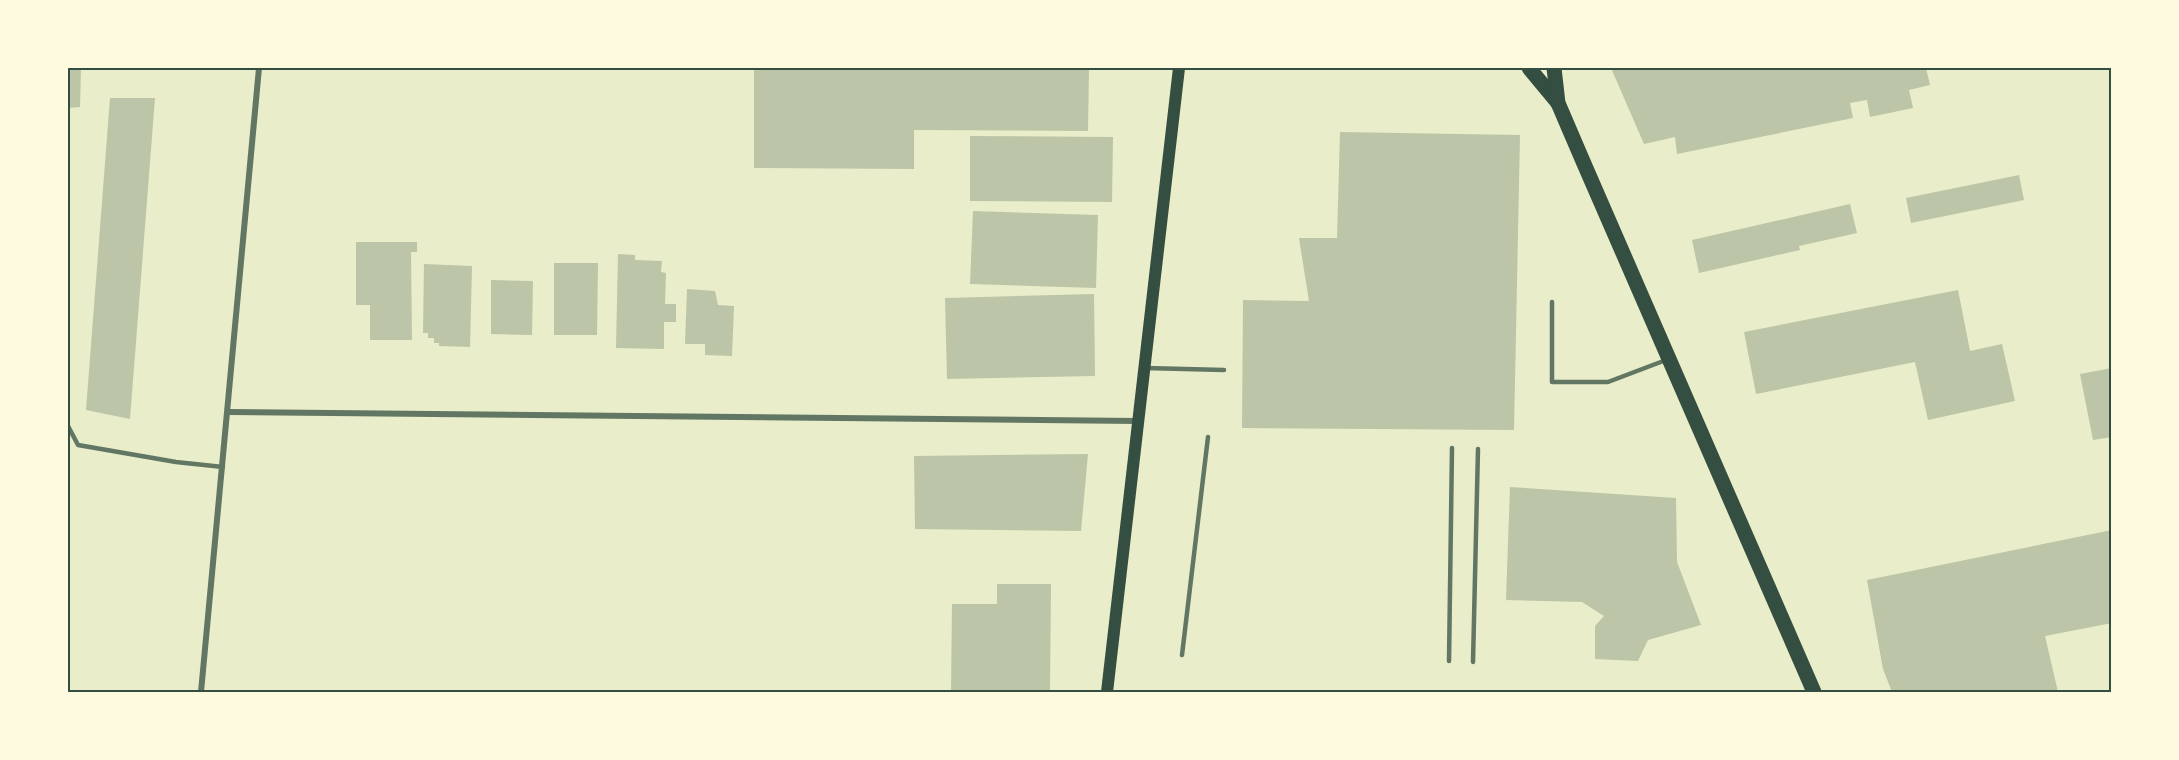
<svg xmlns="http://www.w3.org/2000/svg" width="2179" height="760" font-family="Commissioner,sans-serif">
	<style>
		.building { fill: #bcc5a7 }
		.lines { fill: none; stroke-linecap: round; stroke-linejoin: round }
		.service { stroke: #617663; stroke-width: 4.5 }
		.minor { stroke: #617663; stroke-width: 6 }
		.secondary { stroke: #344e41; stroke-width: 12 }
		.primary { stroke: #344e41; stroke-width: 15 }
		.neatline { fill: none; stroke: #344e41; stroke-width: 2 }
	</style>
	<rect width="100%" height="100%" fill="#e9edc9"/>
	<g class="building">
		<polygon points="68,68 81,68 80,107 68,108"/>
		<polygon points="754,68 1089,69 1088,131 914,130 914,169 754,168"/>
		<polygon points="1611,68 1926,68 1930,85 1909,90 1913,108 1870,117 1867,100 1850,103 1853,118 1677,154 1675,137 1644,144"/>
		<polygon points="110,98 155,98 130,419 86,410"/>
		<polygon points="1340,132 1520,135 1514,430 1242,428 1243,300 1309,301 1299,238 1337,238"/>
		<polygon points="970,136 1113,137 1112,202 970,201"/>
		<polygon points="2019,175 2024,200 1911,223 1906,198"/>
		<polygon points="1850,204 1857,233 1799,246 1800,250 1699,273 1692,240"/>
		<polygon points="973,211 1098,215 1096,288 970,284"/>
		<polygon points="356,242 417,242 417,252 411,252 412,340 370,340 370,305 356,305"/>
		<polygon points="618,254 635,255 635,260 662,261 661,272 666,273 665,304 676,304 676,322 664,322 664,349 616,348"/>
		<polygon points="554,263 598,263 597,335 554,335"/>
		<polygon points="424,264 472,266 470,347 439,346 439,343 434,343 434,338 428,338 428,333 423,333"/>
		<polygon points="491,280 533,281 532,335 491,334"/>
		<polygon points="687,289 715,291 718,305 734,306 732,356 705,355 705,344 685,344"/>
		<polygon points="1958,290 1970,351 2002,344 2015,401 1928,420 1915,362 1756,394 1744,332"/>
		<polygon points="1094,294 1095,376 947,379 945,298"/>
		<polygon points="2112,368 2112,437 2093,440 2080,374"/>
		<polygon points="1088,454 1081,531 915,529 914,456"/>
		<polygon points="1510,487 1676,498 1677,562 1701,625 1648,640 1638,661 1595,659 1595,626 1604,616 1582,602 1506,600"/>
		<polygon points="2112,530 2112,623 2045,636 2058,692 1892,692 1883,669 1867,580"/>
		<polygon points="997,584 1051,584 1050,692 951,692 952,604 997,604"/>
	</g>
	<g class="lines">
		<g class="service">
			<polyline points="1552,302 1552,382 1608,382 1666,360"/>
			<polyline points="1145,368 1224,370"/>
			<polyline points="68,426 78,445 176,462 223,467"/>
			<polyline points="1182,655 1208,437"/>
			<polyline points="1449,661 1452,448"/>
			<polyline points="1473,662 1478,449"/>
		</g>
		<g class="minor">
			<polyline points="228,412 1138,421"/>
			<polyline points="201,692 259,68"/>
		</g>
		<polyline class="secondary" points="1107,692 1179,68"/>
		<g class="primary">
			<polyline points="1529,68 1558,103"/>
			<polyline points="1554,68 1558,103 1582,159 1814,692"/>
		</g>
	</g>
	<rect width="2179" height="760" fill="none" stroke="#fefae0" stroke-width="138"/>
	<rect x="69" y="69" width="2041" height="622" class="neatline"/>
</svg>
